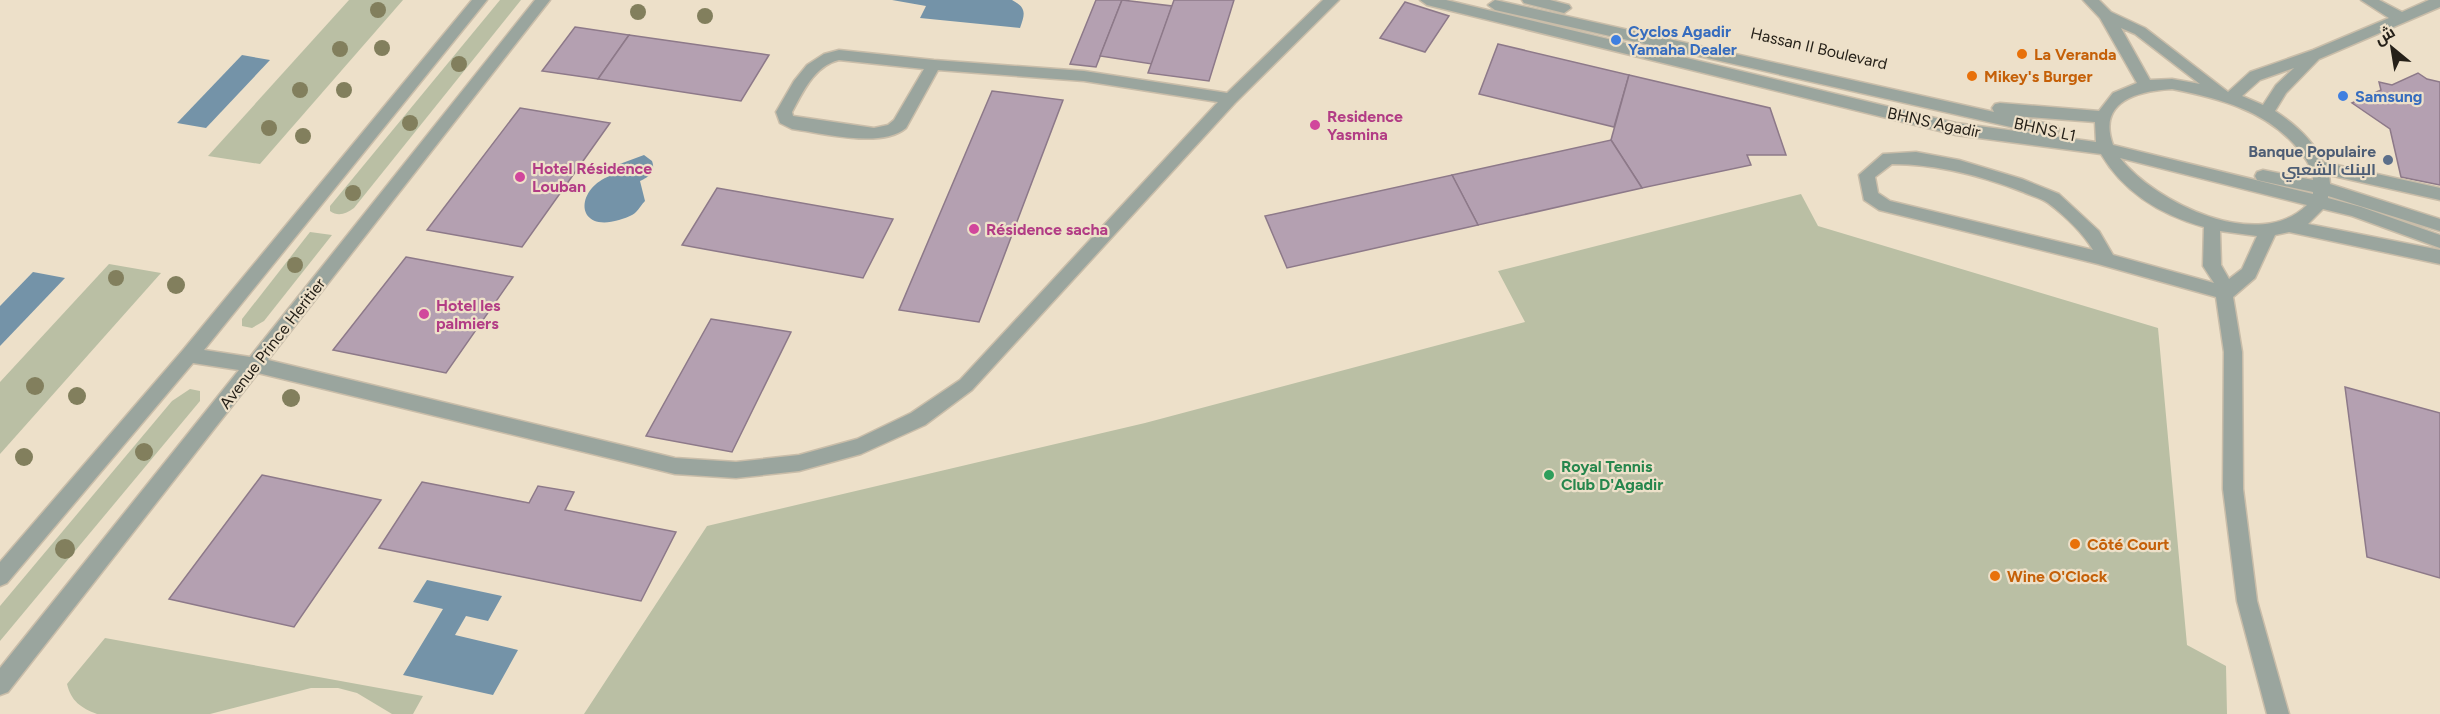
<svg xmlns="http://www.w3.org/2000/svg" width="2440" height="714" font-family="Figtree,Cairo,sans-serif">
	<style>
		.green { fill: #babfa4 }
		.water { fill: #7493a8 }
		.building { fill: #b4a0b1; stroke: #8d7989; stroke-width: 1.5 }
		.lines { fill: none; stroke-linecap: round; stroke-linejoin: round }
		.minor-casing { stroke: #c9bda9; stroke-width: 3 }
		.minor { fill: #9aa59e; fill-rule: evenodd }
		.tree { fill: #827f5d }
		.shop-dot { fill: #3f7fe0; stroke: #ede0c9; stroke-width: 2 }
		.food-dot { fill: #e8710a; stroke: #ede0c9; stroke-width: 2 }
		.hotel-dot { fill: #d1479c; stroke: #ede0c9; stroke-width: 2 }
		.service-dot { fill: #5c6f8a; stroke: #ede0c9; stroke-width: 2 }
		.leisure-dot { fill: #2e9e5b; stroke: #ede0c9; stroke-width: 2 }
		.labels { text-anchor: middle; stroke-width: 4.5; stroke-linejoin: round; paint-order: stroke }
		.shop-label { font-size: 16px; font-weight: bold; fill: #366cbe; stroke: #ede0c9; text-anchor: start }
		.street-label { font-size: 16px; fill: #252018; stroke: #ede0c9 }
		.food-label { font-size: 16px; font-weight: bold; fill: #c56008; stroke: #ede0c9; text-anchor: start }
		.hotel-label { font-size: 16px; font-weight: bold; fill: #b23c85; stroke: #ede0c9; text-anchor: start }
		.service-label { font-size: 16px; font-weight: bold; fill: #4e5e75; stroke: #ede0c9; text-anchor: end }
		.leisure-label { font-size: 16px; font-weight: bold; fill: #27864d; stroke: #ede0c9; text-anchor: start }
	</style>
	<rect width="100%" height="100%" fill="#ede0c9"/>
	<g class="green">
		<polygon points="349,0 403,0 260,164 208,156"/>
		<path d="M500,0h21l-167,208c-8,6 -16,9 -24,3v-5z"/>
		<polygon points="1801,194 1818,226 2158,328 2187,645 2226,666 2227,714 584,714 707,526 1145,423 1525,322 1498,271"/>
		<polygon points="310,232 332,235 264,321 252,328 242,326 242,319"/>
		<polygon points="109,264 161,273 0,454 0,382"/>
		<polygon points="190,389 200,391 200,401 0,641 0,606 172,401"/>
		<path d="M105,638l318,58 -10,18h-21l-35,-21 -19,-5h-27l-101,26h-113c-16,-6 -26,-13 -30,-30z"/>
	</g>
	<g class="water">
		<path d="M892,0h120c15,8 13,14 8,28l-100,-10 6,-12z"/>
		<polygon points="242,55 270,60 206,128 177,123"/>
		<path d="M644,155l8,6c4,11 -3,16 -12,20l5,20c-3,3 -6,8 -9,11 -4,4 -11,6 -17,8 -47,14 -44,-37 -2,-46v-9z"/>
		<polygon points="33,272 65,278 0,346 0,306"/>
		<polygon points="427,580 502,596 488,621 466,616 455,635 518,650 493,695 403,675 443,609 413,602"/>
	</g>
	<g class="building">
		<polygon points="1096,0 1122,0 1096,67 1070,64"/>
		<polygon points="1122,0 1172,6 1152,64 1100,56"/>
		<polygon points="1174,0 1234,0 1209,81 1148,73"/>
		<polygon points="1405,2 1449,16 1425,52 1380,38"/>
		<polygon points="575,27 629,35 598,79 542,71"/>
		<polygon points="629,35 769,55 741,101 598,79"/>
		<polygon points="1498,44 1629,75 1614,127 1479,94"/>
		<polygon points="2418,73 2427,79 2440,82 2440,185 2401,177 2390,129 2352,103 2381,90 2379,82 2392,85"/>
		<polygon points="1629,75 1770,108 1786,155 1747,155 1751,165 1642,188 1611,140"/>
		<polygon points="992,91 1063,100 979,322 899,310"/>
		<polygon points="520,108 610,123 522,247 427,230"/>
		<polygon points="1611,140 1642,188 1478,225 1452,175"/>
		<polygon points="1452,175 1478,225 1287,268 1265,216"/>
		<polygon points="717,188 893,219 863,278 682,245"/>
		<polygon points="406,257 513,277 446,373 333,350"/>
		<polygon points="711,319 791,332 732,452 646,436"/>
		<polygon points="2345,387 2440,413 2440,578 2367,557"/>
		<polygon points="262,475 381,500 294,627 169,599"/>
		<polygon points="422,482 529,503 538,486 574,492 565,510 676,532 641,601 379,548"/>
	</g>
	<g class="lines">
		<defs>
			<g id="minor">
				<path d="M472,0h15l-283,350 46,7 285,-357h15l-282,360 407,98 61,4 63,-7 58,-16 54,-26 49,-33 258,-278 -134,-21 -146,-11 -32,58c-25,21 -83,5 -114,1l-12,-6 -4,-11 18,-31 13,-16 17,-11 15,-4 95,10 150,11 143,22 96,-93h16l-104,103 -263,287 -47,35 -64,29 -62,17 -63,7 -61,-4 -417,-101 -250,319 -8,3v-27l239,-298 -46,-7 -186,220 -7,3v-24l183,-212zM839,60l85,9 -30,51 -6,5 -14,3 -81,-12 -1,-4c11,-20 22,-46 47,-52z"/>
				<path d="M1420,0h26l510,123 140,19 -1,-20 -80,-6 42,10 2,4 -2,4 -6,2 -556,-126 -7,-5 7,-5 499,112 -2,-4 3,-4 5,-1 99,8 14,-18 24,-10 -37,-65 -17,-18h16l12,12 34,16 83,64 22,-20 63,-22 76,-32 -28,-18h18l23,12 27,-12h11v7l-121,52 -33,34 -11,18c20,13 38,29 48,51l117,26v12l-111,-25 1,9 110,35v12l-112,-35v2l33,9 79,28v13l-88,-32 -29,-7 -15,15 132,26v14l-151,-32 -14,3 -20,43 -22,19 9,55 1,137 14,112 32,113h-22l-30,-113 -14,-112 1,-137 -8,-55 -118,-33 -219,-54 -15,-10 -5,-25 24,-21 33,-2 43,8 63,19 37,15 40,37 14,24 101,28 -11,-17 1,-39c-43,-12 -80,-34 -103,-73l-145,-19 -529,-130zM2121,28l14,6 65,50 -28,-5 -22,1zM2294,68l-18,17 -13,20 -21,-9 18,-16zM2172,89c45,9 90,20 122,55 9,11 18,21 19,36l-50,-10 -6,2 -2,4 2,4 56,12v2l-200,-49c-16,-44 25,-54 59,-56zM2120,158l187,47c-48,48 -152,-2 -187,-47zM1892,164c45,0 90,12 131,28 8,4 18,6 25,11 16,12 35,30 45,47l-203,-49 -12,-8 -3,-16zM2220,231l37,5 -15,33 -13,10 -8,-14z"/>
				<polygon points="1522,0 1550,0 1569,5 1571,8 1564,13 1524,3"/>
			</g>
		</defs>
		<use href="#minor" class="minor-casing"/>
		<use href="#minor" class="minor"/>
	</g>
	<g class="tree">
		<circle cx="378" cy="10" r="8"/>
		<circle cx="638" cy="12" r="8"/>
		<circle cx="705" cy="16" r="8"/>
		<circle cx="382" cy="48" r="8"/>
		<circle cx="340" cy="49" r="8"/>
		<circle cx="459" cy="64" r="8"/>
		<circle cx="300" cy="90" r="8"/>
		<circle cx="344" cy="90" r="8"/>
		<circle cx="410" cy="123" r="8"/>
		<circle cx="269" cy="128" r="8"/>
		<circle cx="303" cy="136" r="8"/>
		<circle cx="353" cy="193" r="8"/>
		<circle cx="295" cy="265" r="8"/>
		<circle cx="116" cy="278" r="8"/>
		<circle cx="176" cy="285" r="9"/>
		<circle cx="35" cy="386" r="9"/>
		<circle cx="77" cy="396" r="9"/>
		<circle cx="291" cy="398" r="9"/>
		<circle cx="144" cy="452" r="9"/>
		<circle cx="24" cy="457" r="9"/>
		<circle cx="65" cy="549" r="10"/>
	</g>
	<g class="shop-dot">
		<circle cx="1616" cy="40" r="6"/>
		<circle cx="2343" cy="96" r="6"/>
	</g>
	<g class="food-dot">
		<circle cx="2022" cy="54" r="6"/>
		<circle cx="1972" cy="76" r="6"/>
		<circle cx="2075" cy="544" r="6"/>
		<circle cx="1995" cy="576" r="6"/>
	</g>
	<g class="hotel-dot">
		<circle cx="1315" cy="125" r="6"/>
		<circle cx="520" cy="177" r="6"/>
		<circle cx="974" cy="229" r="6"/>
		<circle cx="424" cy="314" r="6"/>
	</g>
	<circle class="service-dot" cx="2388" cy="160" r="6"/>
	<circle class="leisure-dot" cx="1549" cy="475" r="6"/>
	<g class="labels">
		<g class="shop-label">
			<text x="1628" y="37">Cyclos Agadir<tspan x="1628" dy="18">Yamaha Dealer</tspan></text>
			<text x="2355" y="102">Samsung</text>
		</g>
		<g class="street-label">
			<text transform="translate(1819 48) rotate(13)" y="6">Hassan II Boulevard</text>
			<text transform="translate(1934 122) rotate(12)" y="6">BHNS Agadir</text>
			<text transform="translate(2045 129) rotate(12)" y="6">BHNS L1</text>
			<text transform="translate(272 343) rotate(-52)" y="6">Avenue Prince Heritier</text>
		</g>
		<g class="food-label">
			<text x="2034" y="60">La Veranda</text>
			<text x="1984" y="82">Mikey's Burger</text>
			<text x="2087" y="550">Côté Court</text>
			<text x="2007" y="582">Wine O'Clock</text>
		</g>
		<g class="hotel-label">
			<text x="1327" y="122">Residence<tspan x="1327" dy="18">Yasmina</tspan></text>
			<text x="532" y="174">Hotel Résidence<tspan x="532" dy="18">Louban</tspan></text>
			<text x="986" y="235">Résidence sacha</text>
			<text x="436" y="311">Hotel les<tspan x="436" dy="18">palmiers</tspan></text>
		</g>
		<g class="service-label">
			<text x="2376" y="157">Banque Populaire<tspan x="2376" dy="18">البنك الشعبي</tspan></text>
		</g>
		<g class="leisure-label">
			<text x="1561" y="472">Royal Tennis<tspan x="1561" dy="18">Club D'Agadir</tspan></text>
		</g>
	</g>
	<g transform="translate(2392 48) rotate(330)" stroke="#ede0c9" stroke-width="4.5" paint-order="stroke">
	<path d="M0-4.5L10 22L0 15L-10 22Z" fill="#252018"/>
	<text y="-9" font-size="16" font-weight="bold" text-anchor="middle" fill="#252018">ش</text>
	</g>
</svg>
